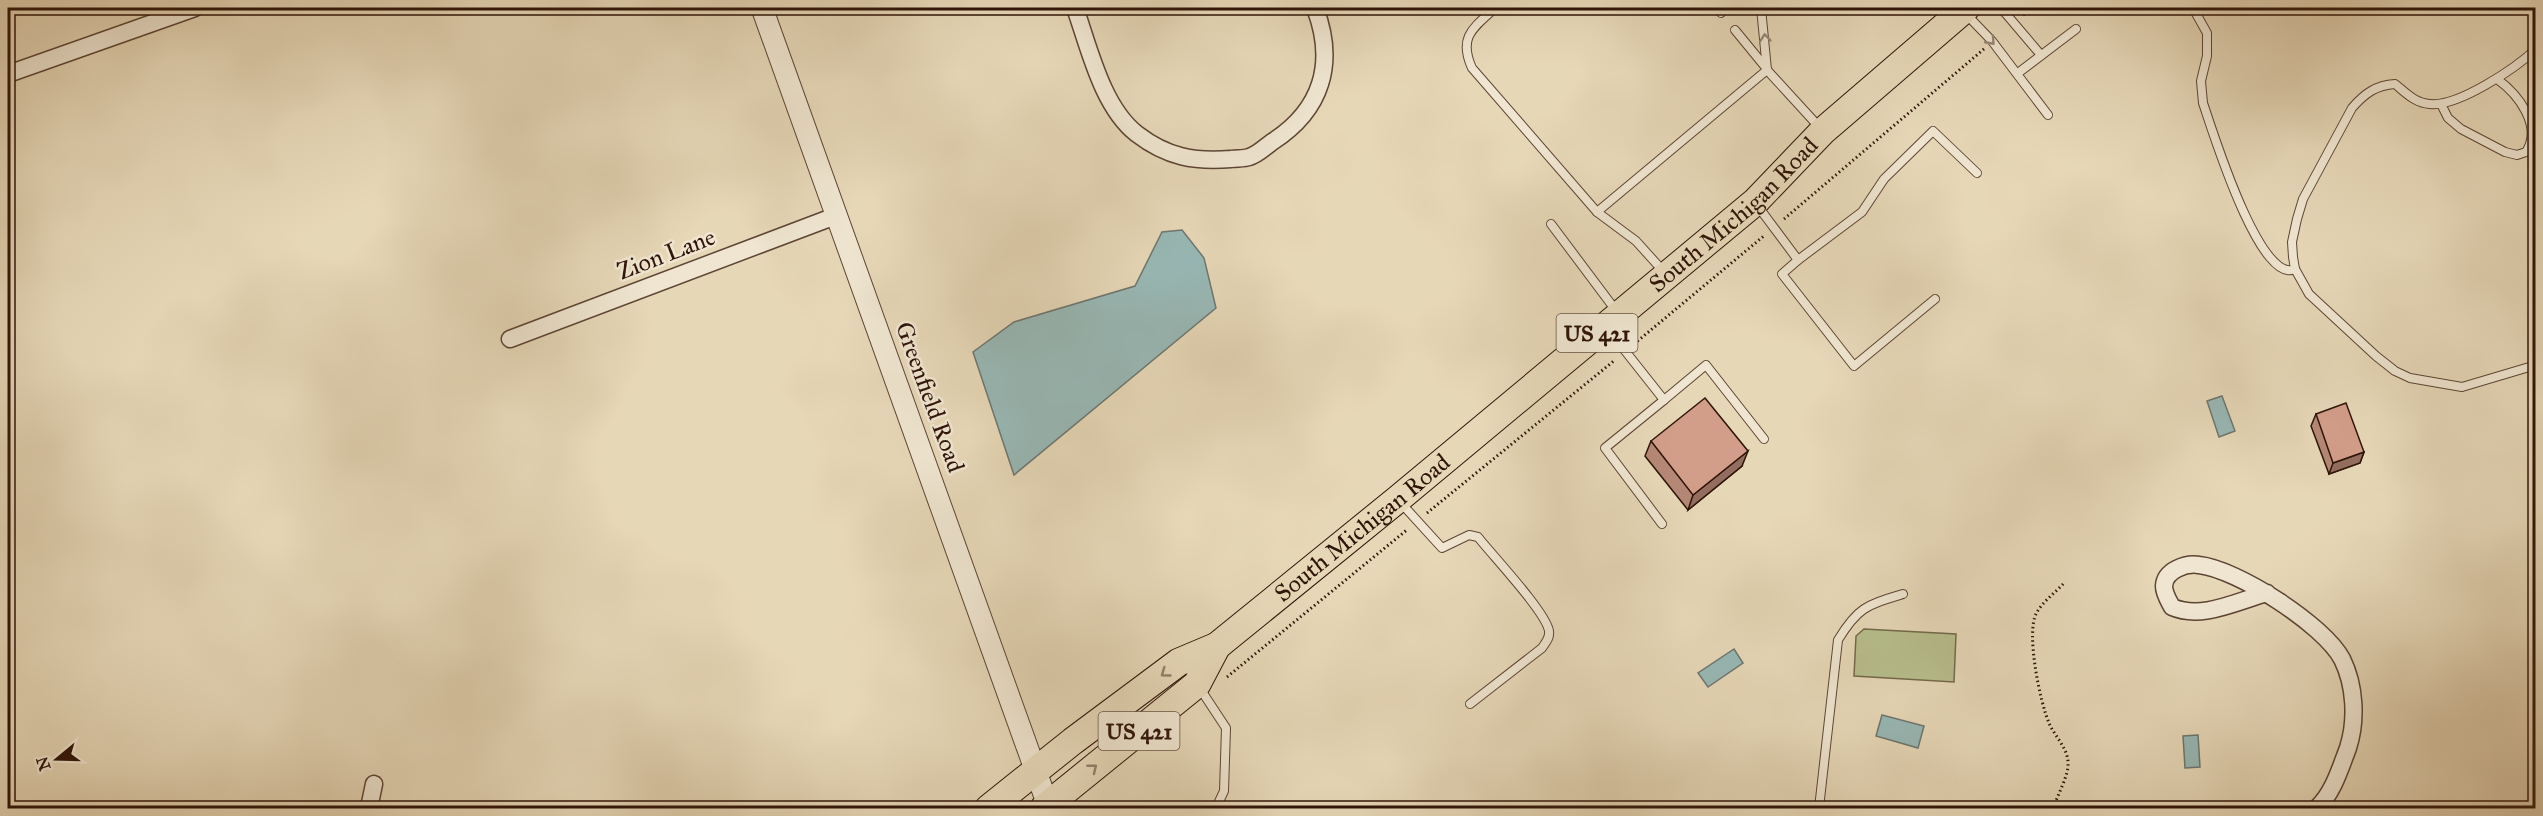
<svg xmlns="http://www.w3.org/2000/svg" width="2543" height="816" font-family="'IM FELL Great Primer',serif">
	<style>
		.garden { fill: #b7be8d; stroke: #73694b; stroke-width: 1.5 }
		.water { fill: #98b8b5; stroke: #6e7670; stroke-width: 1.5 }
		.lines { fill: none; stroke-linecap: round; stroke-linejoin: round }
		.service-casing { stroke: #5d4534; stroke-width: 10 }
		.minor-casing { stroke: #5d4534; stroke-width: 19 }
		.tertiary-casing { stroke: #5d4534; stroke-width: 23 }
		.primary-casing { stroke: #2f1409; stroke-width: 29 }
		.path { stroke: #2f1409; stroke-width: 3; stroke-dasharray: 1.5 3; stroke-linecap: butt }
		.service { stroke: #efe5d0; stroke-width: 8 }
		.minor { stroke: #efe5d0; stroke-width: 16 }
		.tertiary { stroke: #efe5d0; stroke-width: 21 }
		.primary { stroke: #e6d7b7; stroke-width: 27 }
		.wall { fill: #b58776; stroke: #2f1409; stroke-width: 1.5 }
		.shaded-wall { fill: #936e60; stroke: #2f1409; stroke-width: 1.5 }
		.building { fill: #d29d89; stroke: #2f1409; stroke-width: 1.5 }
		.oneway { stroke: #998776 }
		.oneway2 { stroke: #947f69 }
		.labels { text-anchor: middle; stroke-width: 5; stroke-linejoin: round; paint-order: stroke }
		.shield { fill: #efe5d0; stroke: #695345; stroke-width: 1.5 }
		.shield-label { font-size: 22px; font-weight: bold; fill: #2f1409 }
		.street-label { font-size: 24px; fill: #2f1409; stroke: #efe5d0 }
	</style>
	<rect width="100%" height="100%" fill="#e6d7b7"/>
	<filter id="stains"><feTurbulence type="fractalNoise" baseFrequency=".00333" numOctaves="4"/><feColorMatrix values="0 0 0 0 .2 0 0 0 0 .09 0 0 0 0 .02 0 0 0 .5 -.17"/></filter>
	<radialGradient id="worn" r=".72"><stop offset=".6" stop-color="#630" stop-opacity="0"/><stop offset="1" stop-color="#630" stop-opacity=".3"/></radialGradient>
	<polygon class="garden" points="1864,629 1956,634 1954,682 1854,676 1856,636"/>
	<g class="water">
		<polygon points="1182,230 1204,258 1216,308 1014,475 973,352 1014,322 1135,286 1162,232"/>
		<polygon points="2222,396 2235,431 2219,437 2207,401"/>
		<polygon points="1734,649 1743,663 1708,687 1698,673"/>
		<polygon points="1882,715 1924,726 1918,748 1876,736"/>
		<polygon points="2198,735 2200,767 2185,768 2183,736"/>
	</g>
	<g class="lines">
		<defs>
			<g id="service">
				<path d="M1495,8c-22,20 -37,29 -23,60l125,144 39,29 28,31"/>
				<polyline points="1717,8 1721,13"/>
				<polyline points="1761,8 1767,70"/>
				<polyline points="2001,8 2041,55"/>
				<path d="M2193,8l14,25v23l-6,25 2,22c9,26 57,183 92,166"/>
				<polyline points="1965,13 1992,41 2048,115"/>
				<polyline points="1735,30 1767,69"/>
				<path d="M2536,49c-20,19 -78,58 -106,55 -15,-1 -24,-11 -35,-20 -19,1 -31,10 -43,24l-49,91 -6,20 -5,23 1,15 2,12 14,25 67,62 19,15 15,7 52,9 74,-22"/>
				<polyline points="2018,73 2076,29"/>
				<path d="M2441,104l7,14 13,11 44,23 12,3 9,-3c17,-26 -8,-58 -29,-73"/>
				<polyline points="1757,205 1798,260 1782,274 1854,366 1935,299"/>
				<polyline points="1597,212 1767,70 1821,129"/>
				<polyline points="1551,224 1617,312"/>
				<polyline points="1798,260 1862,212 1884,179 1933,131 1977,173"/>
				<polyline points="1607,328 1664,400 1706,365 1764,439"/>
				<path d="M1401,503l41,45 27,-13 9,2c14,18 68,75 71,94 1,7 -3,11 -7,17l-72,56"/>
				<polyline points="1662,524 1605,448 1664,400"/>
				<polyline points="1199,687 1226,728 1224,791 1216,808"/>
				<path d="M1819,808l19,-168c20,-33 29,-35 65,-46"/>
			</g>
			<g id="minor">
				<path d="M1075,8c14,39 27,99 62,126 30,23 57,28 94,25 6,-1 13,0 18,-2 8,-2 16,-10 23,-15 50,-32 64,-79 43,-134"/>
				<polyline points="8,74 195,8"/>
				<polyline points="510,339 838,215"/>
				<path d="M2267,593c-30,8 -65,27 -95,14 -3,-6 -8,-13 -8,-21 1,-16 22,-23 35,-21 38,4 125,60 143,94 13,26 15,61 6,89 -8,21 -15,45 -31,60"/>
				<polyline points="369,808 374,784"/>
			</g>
			<polyline id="tertiary" points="762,8 1049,808"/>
			<g id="primary">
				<path id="s1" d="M989,808l84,-67 106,-79 38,-16 181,-147 357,-297 68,-71 143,-123"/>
				<polyline points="1044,808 1197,684 1217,646"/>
			</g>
		</defs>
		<use href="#service" class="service-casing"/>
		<use href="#minor" class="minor-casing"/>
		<use href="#tertiary" class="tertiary-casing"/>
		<use href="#primary" class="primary-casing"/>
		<g class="path">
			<polyline points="2023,15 2031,8"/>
			<polyline points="1784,219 1984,49"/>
			<polyline points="1634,344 1765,235"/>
			<polyline points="1427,513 1615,360"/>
			<polyline points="1227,677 1408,529"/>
			<path d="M2053,808c4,-11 15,-32 15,-43 1,-16 -13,-28 -19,-42 -9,-21 -23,-89 -13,-109 6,-12 19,-21 28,-31"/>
		</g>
		<use href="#service" class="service"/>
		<use href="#minor" class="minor"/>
		<use href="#tertiary" class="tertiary"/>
		<use href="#primary" class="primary"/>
	</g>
	<g class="wall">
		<polygon points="2316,414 2364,452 2360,463 2329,474 2311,426"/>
		<polygon points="1651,441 1742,466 1688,510 1645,456"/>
	</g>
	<g class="shaded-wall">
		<polygon points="1748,451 1742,466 1688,510 1693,495"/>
		<polygon points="2364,452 2360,463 2329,474 2333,463"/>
	</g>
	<g class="building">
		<polygon points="1705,398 1748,451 1693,495 1651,441"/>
		<polygon points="2346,403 2364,452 2333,463 2316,414"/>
	</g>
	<defs><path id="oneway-chevron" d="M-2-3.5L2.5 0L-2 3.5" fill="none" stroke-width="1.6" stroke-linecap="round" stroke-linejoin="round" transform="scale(1.5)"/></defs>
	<g class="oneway">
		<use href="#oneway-chevron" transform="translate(1765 38) rotate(-95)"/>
		<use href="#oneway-chevron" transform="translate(1991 41) rotate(48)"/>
	</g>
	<g class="oneway2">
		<use href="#oneway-chevron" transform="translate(1165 673) rotate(144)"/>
		<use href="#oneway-chevron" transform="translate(1093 768) rotate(-39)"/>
	</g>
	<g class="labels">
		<g class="shield">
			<rect x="1556.5" y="314" width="81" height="38" rx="4.5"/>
			<rect x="1098.5" y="712" width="81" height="38" rx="4.5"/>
		</g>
		<g class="shield-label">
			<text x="1597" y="341">US 421</text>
			<text x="1139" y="739">US 421</text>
		</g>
		<g class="street-label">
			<text dy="8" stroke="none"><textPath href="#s1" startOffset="954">South Michigan Road</textPath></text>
			<text transform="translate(666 254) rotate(-21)" y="8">Zion Lane</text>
			<text transform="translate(930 397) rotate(70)" y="8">Greenfield Road</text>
			<text dy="8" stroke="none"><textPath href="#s1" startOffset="468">South Michigan Road</textPath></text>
		</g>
	</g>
	<rect width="2543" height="816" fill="none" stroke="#e6d7b7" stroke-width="30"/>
	<rect x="9" y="9" width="2525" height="798" fill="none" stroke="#2f1409" stroke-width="3"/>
	<rect x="15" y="15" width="2513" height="786" fill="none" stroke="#2f1409" stroke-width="1.5"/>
	<g transform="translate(57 759) rotate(251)" stroke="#efe5d0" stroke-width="4.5" paint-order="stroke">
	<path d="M0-4.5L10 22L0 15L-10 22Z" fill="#2f1409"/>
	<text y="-9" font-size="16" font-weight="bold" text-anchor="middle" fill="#2f1409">N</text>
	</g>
	<rect width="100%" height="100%" filter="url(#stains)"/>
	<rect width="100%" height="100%" fill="url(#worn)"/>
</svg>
